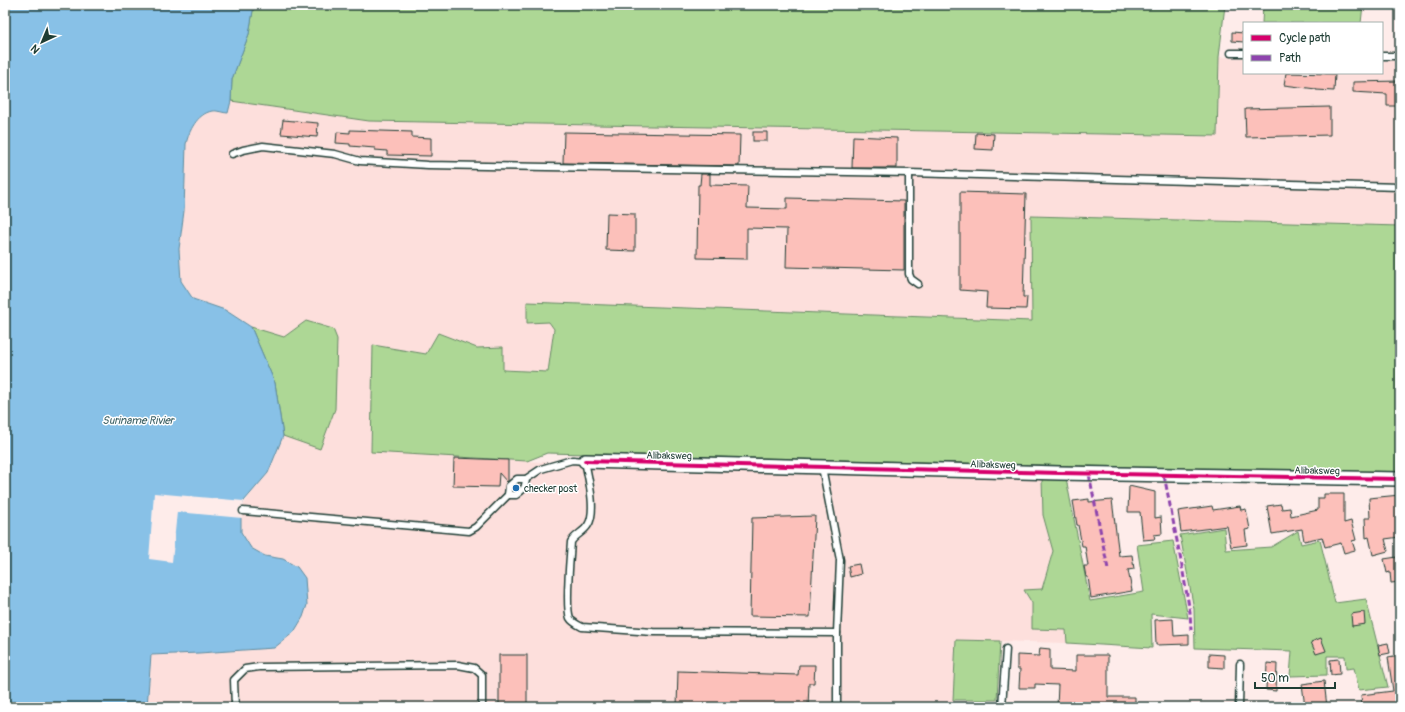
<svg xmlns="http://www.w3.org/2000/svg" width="1405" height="712" font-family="Pangolin,sans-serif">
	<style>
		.built { fill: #fddfdc }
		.green { fill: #add795; stroke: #668a64 }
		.water { fill: #88c1e7; stroke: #5e8c9f }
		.pier { fill: #feecea }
		.building { fill: #fcc0ba; stroke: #1f3d34 }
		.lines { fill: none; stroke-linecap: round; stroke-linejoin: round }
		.service-casing { stroke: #1f3d34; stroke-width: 9 }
		.minor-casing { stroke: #1f3d34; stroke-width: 16 }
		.service { stroke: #fff; stroke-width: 6 }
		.minor { stroke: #fff; stroke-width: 13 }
		.quiet { stroke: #8e44ad; stroke-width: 3; stroke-dasharray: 6 3; stroke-linecap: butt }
		.cycleway-casing { stroke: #fff; stroke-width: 6 }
		.cycleway { stroke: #d6006c; stroke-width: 4 }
		.poi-dot { fill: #1f6fb2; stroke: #fff; stroke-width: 1.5 }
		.labels { text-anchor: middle; stroke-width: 3; stroke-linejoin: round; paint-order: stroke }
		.street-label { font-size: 10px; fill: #1f3d34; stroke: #fff }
		.poi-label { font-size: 10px; fill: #1f3d34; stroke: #fff; text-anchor: start }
		.water-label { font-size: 11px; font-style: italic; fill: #395e61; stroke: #fff }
	</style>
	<rect width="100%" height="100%" fill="#feecea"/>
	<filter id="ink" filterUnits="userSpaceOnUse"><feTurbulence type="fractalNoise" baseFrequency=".025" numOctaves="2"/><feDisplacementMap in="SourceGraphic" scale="8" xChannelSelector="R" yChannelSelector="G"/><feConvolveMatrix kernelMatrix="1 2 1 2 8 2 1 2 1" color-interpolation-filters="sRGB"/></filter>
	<g filter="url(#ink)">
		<polygon class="built" points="1219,57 1244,58 1244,73 1382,73 1382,61 1400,61 1400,226 1032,216 1032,321 527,302 549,322 554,329 549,372 503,370 503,347 477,348 438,333 426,354 373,345 371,452 682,470 1042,478 1043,515 1053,550 1042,589 1024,591 1032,603 1032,629 1066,630 1067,643 956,640 953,707 147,707 151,655 199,653 274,648 294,632 303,617 283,559 265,556 251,548 241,532 241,509 252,492 268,473 283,436 320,448 306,321 284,337 251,327 225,310 193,299 181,281 179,249 184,211 186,144 189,133 198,120 206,113 213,111 228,113 231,101 369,121 1217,136"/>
		<g class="green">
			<polygon points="254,5 1225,5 1219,57 1217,136 369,121 231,101 232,79 249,34"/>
			<polygon points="1254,5 1363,5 1361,23 1262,23 1263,5"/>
			<polygon points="1031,216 1400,226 1400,473 1285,471 547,453 527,461 371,452 373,345 426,354 438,333 477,348 503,347 503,370 548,372 554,329 549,322 527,323 527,302 1032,321"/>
			<polygon points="306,321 333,329 337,339 335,409 320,449 283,436 275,383 251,327 284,337"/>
			<polygon points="1042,478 1066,478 1090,601 1144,592 1137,545 1173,541 1188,618 1151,614 1152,648 1067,643 1066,630 1032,629 1032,603 1024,590 1042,589 1053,551 1043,515"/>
			<polygon points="1224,528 1226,550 1271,547 1298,531 1301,544 1320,540 1335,603 1366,599 1388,687 1359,690 1354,668 1346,669 1345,656 1327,656 1327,675 1290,676 1292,651 1195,648 1194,609 1180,535"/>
			<polygon points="956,640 1000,641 997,700 953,700"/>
		</g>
		<path class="water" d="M5,5h249l-5,29 -17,45 -1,22 -3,12c-5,0 -11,-3 -16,-2 -15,3 -23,20 -26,33l-2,67 -5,38 2,32 12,18 32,11 26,17 24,56 8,53 -15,37 -24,28 -3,8v23l10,16 14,8 18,3 14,8 8,11 2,27 -4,12 -9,15 -20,16 -75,5 -48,2 -4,52h-142z"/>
		<polygon class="pier" points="154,493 244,501 242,518 177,512 172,562 149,559"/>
		<g class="building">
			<polygon points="1232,32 1244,33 1244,42 1232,41"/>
			<polygon points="1286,73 1335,74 1334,91 1316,90 1316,89 1284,85"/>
			<polygon points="1400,81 1400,106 1387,106 1387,94 1353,92 1353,82"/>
			<polygon points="1330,107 1330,135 1246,137 1245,109"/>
			<polygon points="283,120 318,123 317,137 281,134"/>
			<polygon points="350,130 412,132 412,137 431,138 431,156 387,155 387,151 375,150 375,148 350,146 350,144 336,143 337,132 350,133"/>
			<polygon points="564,132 740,135 739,166 563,163"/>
			<rect x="753" y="132" width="14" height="9"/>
			<polygon points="976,133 994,134 993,150 975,149"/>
			<polygon points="853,136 897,138 897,168 852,168"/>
			<polygon points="701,174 710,174 710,185 748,186 747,208 787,209 787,198 904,201 904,270 786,267 787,229 747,228 747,259 697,258 698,185 700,185"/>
			<polygon points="960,192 1026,194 1023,297 1027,297 1026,309 986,308 987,292 960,290"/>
			<polygon points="607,213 635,214 635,251 606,250"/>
			<polygon points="454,458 508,460 508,481 507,482 499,473 498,487 453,486"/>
			<polygon points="1129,486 1155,492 1155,518 1161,517 1162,534 1154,535 1155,539 1143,540 1140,512 1128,512"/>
			<polygon points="1324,494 1344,494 1344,523 1351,521 1356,540 1352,541 1355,550 1344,553 1341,543 1325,547 1322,537 1304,541 1302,529 1272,534 1267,506 1281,504 1282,509 1290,508 1291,516 1318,510 1318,498 1324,498"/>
			<polygon points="1400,495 1400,537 1385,539 1388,551 1373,555 1369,537 1366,538 1365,518 1370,518 1369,498"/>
			<polygon points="1089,499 1089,502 1112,500 1119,556 1132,555 1134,569 1128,570 1132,591 1091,598 1088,577 1086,577 1084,566 1088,566 1085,546 1082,546 1078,525 1077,525 1073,501"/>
			<polygon points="1212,506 1213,510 1240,506 1241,510 1246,509 1250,529 1245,530 1247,545 1231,547 1227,526 1181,532 1178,511"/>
			<polygon points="815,516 810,617 750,616 752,518"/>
			<polygon points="1397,557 1400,582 1391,583 1390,572 1387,573 1384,559"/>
			<polygon points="859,564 861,574 850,577 848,566"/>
			<polygon points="1364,612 1365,624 1352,626 1351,614"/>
			<polygon points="1173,619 1174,636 1189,635 1189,644 1156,645 1155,620"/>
			<polygon points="1321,638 1326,651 1316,654 1311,642"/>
			<polygon points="1388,643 1390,653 1380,655 1378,645"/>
			<polygon points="1040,648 1050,649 1050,670 1076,671 1076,655 1108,655 1108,697 1135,697 1135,707 1057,707 1058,685 1035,684 1035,688 1019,688 1020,669 1017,669 1017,655 1039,656"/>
			<polygon points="1209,654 1224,655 1224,668 1209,667"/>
			<rect x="499" y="655" width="28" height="52"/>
			<polygon points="1400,655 1400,707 1362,707 1361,695 1393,691 1388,657"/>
			<polygon points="1339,659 1340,674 1331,675 1330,660"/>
			<polygon points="1267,663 1277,664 1276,691 1266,690"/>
			<polygon points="799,665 815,665 814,683 809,683 808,707 677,707 678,671 798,675"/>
			<polygon points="1324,681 1327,707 1305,707 1302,684"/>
		</g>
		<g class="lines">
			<defs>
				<g id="service">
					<polyline points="1231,53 1244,53"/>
					<polyline points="1382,56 1400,56"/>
					<polyline points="232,154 243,150 263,146 335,154 360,161 428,165 909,173 1400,187"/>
					<polyline points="909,173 909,274 911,279 918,284"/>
					<polyline points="822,467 840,560 837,633 837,707"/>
					<path d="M508,495h8c8,-6 9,-6 10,-16"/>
					<path d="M243,511l226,20 7,-4 32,-32 1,-9 8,-7h9l15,-10 31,-9 13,1c3,16 12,50 3,64 -4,7 -13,10 -17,17 -1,16 -6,64 -1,76 2,4 8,7 12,9l71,5 184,1"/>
					<polyline points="235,707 234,680 245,669 259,667 458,665 474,668 482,675 482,707"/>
					<polyline points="1002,707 1006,649"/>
					<polyline points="1239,707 1240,664"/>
				</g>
				<polyline id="minor" points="585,461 1059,473 1400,479"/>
			</defs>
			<use href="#service" class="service-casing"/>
			<use href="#minor" class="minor-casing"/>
			<use href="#service" class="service"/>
			<use href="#minor" class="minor"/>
			<g class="quiet">
				<polyline points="1089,474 1108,569"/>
				<polyline points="1164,475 1181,561 1190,612 1191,630"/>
			</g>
			<defs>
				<polyline id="cycleway" points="585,461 1059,473 1400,479"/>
			</defs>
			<use href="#cycleway" class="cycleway-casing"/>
			<use href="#cycleway" class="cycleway"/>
		</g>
	</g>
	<circle class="poi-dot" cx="516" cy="488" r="4"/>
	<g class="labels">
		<g class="street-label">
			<text transform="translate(669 455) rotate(1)" y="4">Alibaksweg</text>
			<text transform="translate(993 464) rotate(2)" y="4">Alibaksweg</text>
			<text transform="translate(1317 470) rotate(1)" y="4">Alibaksweg</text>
		</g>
		<g class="poi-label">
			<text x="524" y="492">checker post</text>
		</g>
		<g class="water-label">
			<text x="138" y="424">Suriname Rivier</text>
		</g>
	</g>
	<rect width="1405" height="712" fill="none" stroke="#fff" stroke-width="20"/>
	<rect x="10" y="10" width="1385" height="692" fill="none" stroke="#1f3d34" stroke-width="1.5" filter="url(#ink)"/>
	<rect x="1243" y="22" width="140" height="52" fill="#ffffff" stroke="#a5b1ae"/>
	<rect x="1251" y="35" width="20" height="6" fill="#d6006c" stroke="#a5b1ae"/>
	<text x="1279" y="42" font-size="12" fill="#1f3d34">Cycle path</text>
	<rect x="1251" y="55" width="20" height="6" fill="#8e44ad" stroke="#a5b1ae"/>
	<text x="1279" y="62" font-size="12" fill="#1f3d34">Path</text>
	<g transform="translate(42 42) rotate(224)" stroke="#ffffff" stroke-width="3" paint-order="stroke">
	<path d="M0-3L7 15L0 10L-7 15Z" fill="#1f3d34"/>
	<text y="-6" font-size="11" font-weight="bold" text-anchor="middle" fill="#1f3d34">N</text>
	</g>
	<path d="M1255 682v6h80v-6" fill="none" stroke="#1f3d34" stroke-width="2"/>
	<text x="1261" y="682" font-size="12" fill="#1f3d34" stroke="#ffffff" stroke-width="3" paint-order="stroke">50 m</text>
</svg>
